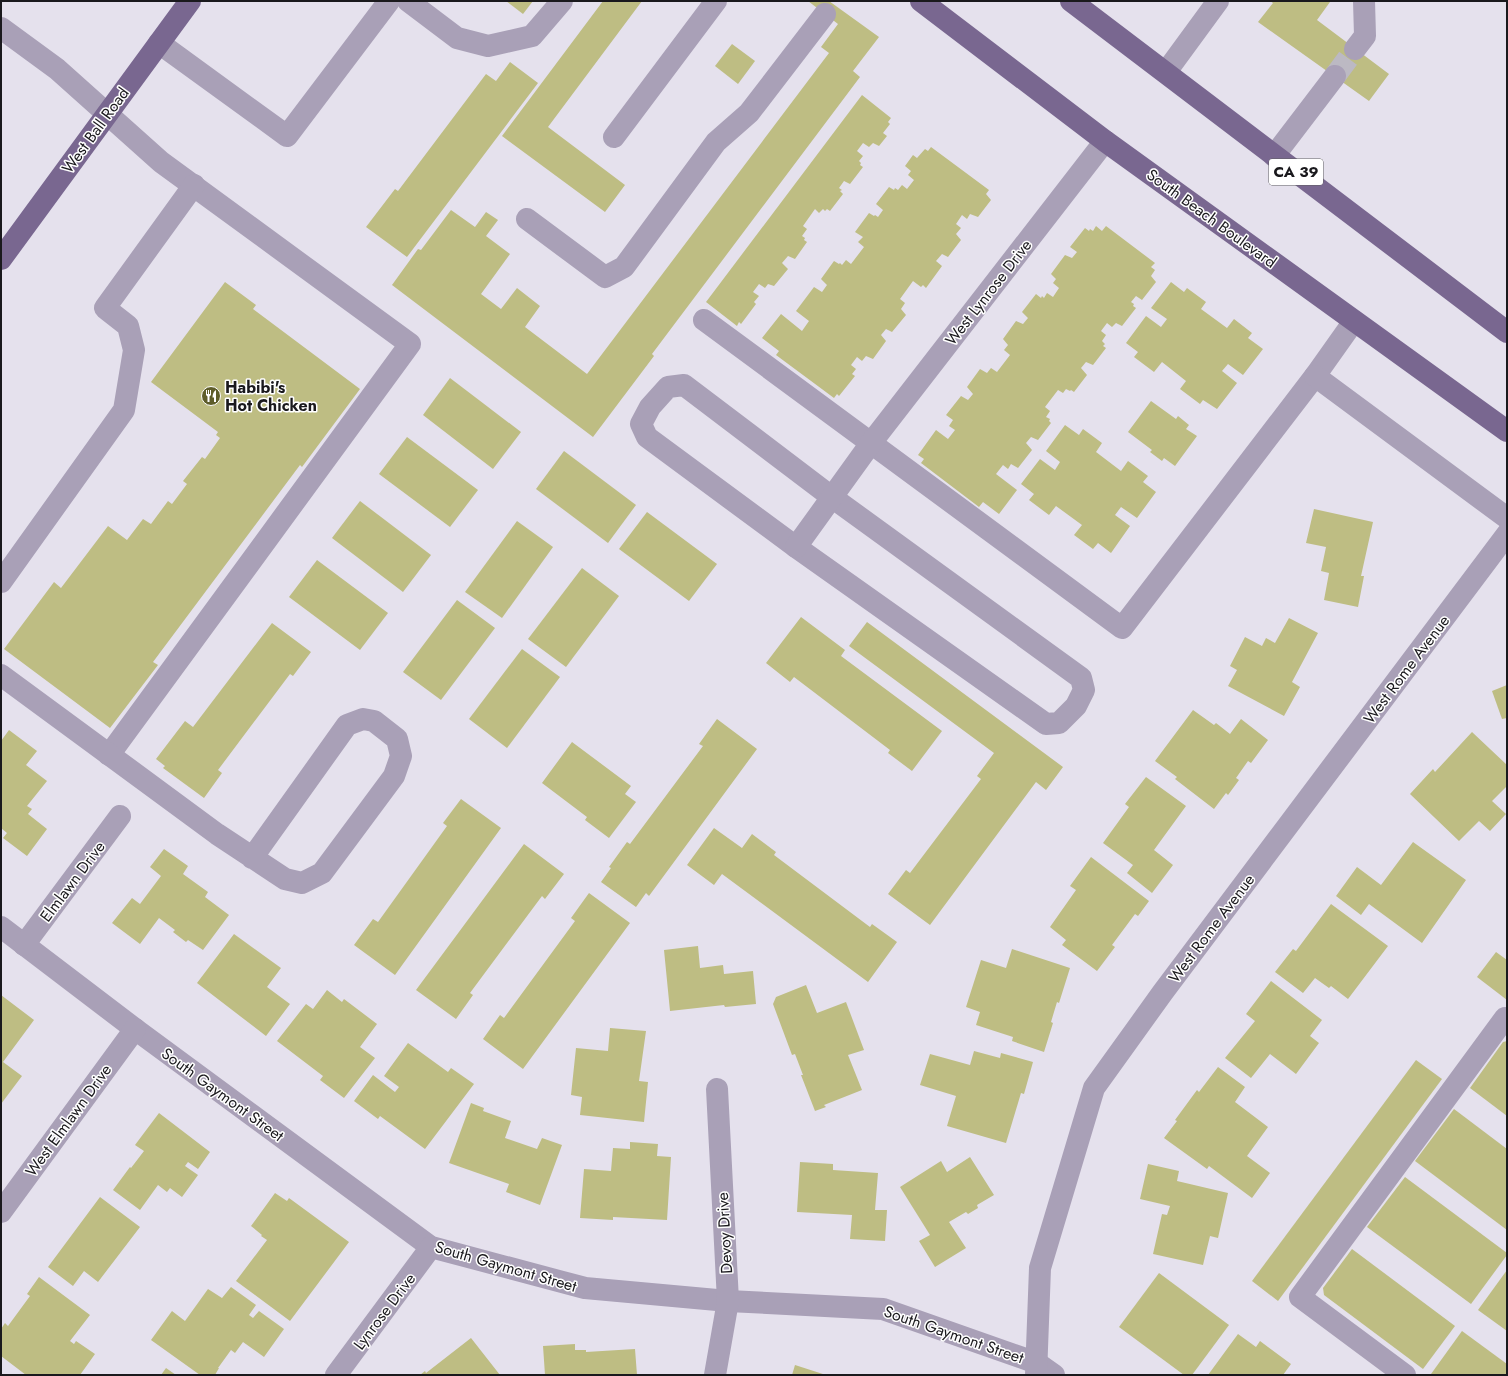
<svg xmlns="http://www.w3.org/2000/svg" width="1508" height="1376" font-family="Jost,sans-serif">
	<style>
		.building { fill: #bebd83 }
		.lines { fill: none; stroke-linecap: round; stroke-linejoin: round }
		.minor-tunnel { stroke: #bcb9c3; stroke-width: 22; stroke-dasharray: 22 11; stroke-linecap: butt }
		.minor { stroke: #a9a0b7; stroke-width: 22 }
		.major { stroke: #796790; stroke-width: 22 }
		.labels { text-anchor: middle; stroke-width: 3; stroke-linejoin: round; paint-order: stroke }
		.shield { fill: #fff; stroke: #5f5e61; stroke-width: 1 }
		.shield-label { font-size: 15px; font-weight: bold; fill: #1a191d }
		.street-label { font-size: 16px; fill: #1a191d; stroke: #fff }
		.poi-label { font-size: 16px; font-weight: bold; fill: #1a191d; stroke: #fff; text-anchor: start }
	</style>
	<rect width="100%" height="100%" fill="#e5e1ed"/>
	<g class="building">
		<polygon points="506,1 533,1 523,14"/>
		<polygon points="603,1 642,1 548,127 625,185 605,212 502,136"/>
		<polygon points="808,1 829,1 879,37 853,71 860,77 652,354 654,356 593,437 392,285 418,249 421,250 451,210 475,227 486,212 498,220 486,236 510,254 481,294 501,309 517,288 540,306 525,327 587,374 829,53 821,47 838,24"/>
		<polygon points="1270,1 1328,1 1330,2 1317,20 1389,74 1369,101 1258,22 1273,3"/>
		<polygon points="732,44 755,61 738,84 715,66"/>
		<polygon points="510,62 538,83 407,257 366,227 395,189 398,191 486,74 496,81"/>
		<polygon points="862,95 891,118 888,122 890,124 883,133 887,136 879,146 873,143 869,147 863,143 857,151 863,156 859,161 861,163 860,165 863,167 850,184 844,181 839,188 842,190 840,191 843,194 830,211 827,209 825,211 823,209 819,213 815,209 803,226 807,229 802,236 805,238 804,240 807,242 795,259 788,256 782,263 788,269 774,286 768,284 765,288 759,284 753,292 759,296 754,302 756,304 741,324 739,322 737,326 706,302"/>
		<polygon points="931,147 989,190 986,194 991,200 978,217 970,214 967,219 962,215 956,224 961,228 956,234 961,240 948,257 942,254 936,261 942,266 926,288 923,285 921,287 913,281 900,299 905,303 901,309 906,315 892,332 886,329 881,335 886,341 873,359 866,356 862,361 857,357 851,365 856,369 852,374 855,376 839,396 837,394 834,398 776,355 779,351 762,338 781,314 802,331 809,321 796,311 814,287 822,292 827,285 821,279 834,261 839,264 840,263 842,265 846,260 851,264 864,247 858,242 863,237 855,232 869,213 874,216 875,215 878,217 883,210 876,204 889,187 894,190 895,188 898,190 902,185 907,189 914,180 908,175 911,171 905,166 913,155 917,158 925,149 928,151"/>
		<polygon points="1096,226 1102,231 1106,226 1155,263 1151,267 1155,270 1151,276 1156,282 1142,300 1136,296 1131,302 1134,304 1133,306 1136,308 1122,326 1116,323 1112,327 1107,323 1101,331 1106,335 1102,341 1105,344 1103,346 1106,348 1093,365 1086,362 1081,368 1087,375 1074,392 1071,390 1070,391 1066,389 1063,393 1058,390 1045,407 1050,411 1046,417 1050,419 1049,421 1051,423 1038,440 1031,437 1026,443 1032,450 1018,468 1011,464 1008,469 1003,465 996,474 1017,490 999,514 983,502 979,507 921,463 924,459 918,455 936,430 948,439 955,430 949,426 953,420 946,415 961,396 968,400 973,394 967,387 980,369 987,373 991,368 997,372 1010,355 1004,350 1008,345 1003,339 1016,321 1023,324 1028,318 1022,312 1036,294 1041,298 1042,296 1044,298 1047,293 1053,297 1059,288 1053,283 1056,279 1051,274 1065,255 1072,258 1077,252 1070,247 1085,228 1089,231 1090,229 1093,231"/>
		<polygon points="225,282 256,305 253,309 360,389 302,467 300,465 153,662 158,665 110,728 4,649 54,582 61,588 108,526 127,540 143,519 151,524 168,501 172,504 187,484 183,481 202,457 205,459 220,438 216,435 218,432 151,382"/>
		<polygon points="1171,282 1184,292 1187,288 1206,302 1201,309 1227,328 1234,319 1252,333 1248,338 1263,349 1243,375 1228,364 1222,371 1237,383 1217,409 1203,400 1200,404 1180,389 1186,381 1162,362 1154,372 1134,357 1138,352 1126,343 1146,316 1161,327 1167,319 1151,308"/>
		<polygon points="450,378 521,432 493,469 423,415"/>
		<polygon points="1151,401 1176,419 1178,416 1189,425 1186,429 1197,436 1175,466 1164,458 1162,461 1150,452 1152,450 1128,432"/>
		<polygon points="1065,425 1079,435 1083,429 1102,443 1096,452 1121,471 1128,461 1148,476 1143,482 1156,492 1137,518 1121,507 1115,515 1130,526 1111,553 1098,543 1093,549 1074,535 1082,525 1056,506 1049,515 1029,500 1034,494 1021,484 1040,459 1055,470 1060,462 1046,451"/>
		<polygon points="407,437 478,490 450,527 379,474"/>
		<polygon points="564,451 636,505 608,543 536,489"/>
		<polygon points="360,501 431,555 403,592 332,538"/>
		<polygon points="1314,509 1373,522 1361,576 1364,576 1358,607 1324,600 1329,573 1321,571 1326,547 1306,543"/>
		<polygon points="647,512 717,564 689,601 619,549"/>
		<polygon points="517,521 553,547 502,618 465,592"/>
		<polygon points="317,560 388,613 360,650 289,597"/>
		<polygon points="582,568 619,596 566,667 528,639"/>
		<polygon points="457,600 495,628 441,700 403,672"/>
		<polygon points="801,617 845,650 841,656 942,731 912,771 888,753 890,750 794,677 790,682 766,663"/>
		<polygon points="1289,618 1318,633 1292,682 1300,687 1284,716 1228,686 1237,670 1230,666 1245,637 1262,646 1266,638 1275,643"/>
		<polygon points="867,622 1063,767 1046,790 1036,782 930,925 888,894 906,870 910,873 981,779 977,776 994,753 849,646"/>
		<polygon points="272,623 311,652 293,676 290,674 218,770 222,773 204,798 163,768 165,766 156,759 185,721 193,727"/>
		<polygon points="522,649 560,677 507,748 469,719"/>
		<polygon points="1507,685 1507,718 1502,719 1492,691"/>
		<polygon points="1193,710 1214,725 1216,723 1230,734 1241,719 1268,740 1251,763 1248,761 1236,778 1239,780 1228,795 1226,793 1214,809 1175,779 1177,777 1155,761"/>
		<polygon points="717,719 757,749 649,896 646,893 636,907 601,882 611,868 609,867 627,842 630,844 703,746 699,744"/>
		<polygon points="9,730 37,751 26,765 47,781 27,806 32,809 28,814 47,829 27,856 3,838 7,833 1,828 1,741"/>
		<polygon points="1472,732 1507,765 1507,786 1492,801 1506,814 1490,831 1479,821 1459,841 1410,794 1433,769 1435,772"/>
		<polygon points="572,742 631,786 625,794 636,802 609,838 585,820 587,817 542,783"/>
		<polygon points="1146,777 1186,806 1154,850 1173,865 1152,893 1127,873 1133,865 1103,843 1129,807 1125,804"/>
		<polygon points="461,799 501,828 395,975 354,945 373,919 378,922 447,826 443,823"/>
		<polygon points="714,828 742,848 752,834 776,852 774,855 870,927 872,924 897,942 868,982 722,874 714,885 687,865"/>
		<polygon points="1413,842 1466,880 1422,943 1369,904 1361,915 1336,896 1357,867 1381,885"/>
		<polygon points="524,844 564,874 545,899 542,896 470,993 473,995 456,1019 416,990"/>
		<polygon points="164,849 188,866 183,874 208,892 205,897 229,915 203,950 188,940 186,942 173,932 175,930 159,918 140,944 112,923 132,898 140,904 161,876 150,867"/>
		<polygon points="1091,857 1149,901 1138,916 1135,914 1112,945 1115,947 1097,971 1062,945 1066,940 1050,927 1076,890 1070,886"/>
		<polygon points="589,893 630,923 523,1069 483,1039 500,1015 504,1018 575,921 571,918"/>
		<polygon points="1331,904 1388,946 1348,999 1331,986 1329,988 1315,978 1303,993 1275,972 1293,949 1296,951"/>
		<polygon points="234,934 281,968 267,987 290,1004 266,1036 197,983"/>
		<polygon points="698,946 700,968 723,965 724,974 753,971 756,1004 725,1007 724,1005 670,1011 664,950"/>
		<polygon points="1012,949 1070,968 1059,1003 1057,1002 1051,1022 1053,1023 1044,1052 1012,1041 1013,1037 976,1025 980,1012 966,1007 981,960 1006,968"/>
		<polygon points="1496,952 1507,960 1507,1000 1477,977"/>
		<polygon points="1271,981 1322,1020 1310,1036 1319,1043 1296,1074 1270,1054 1251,1078 1225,1058 1255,1021 1246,1014"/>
		<polygon points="806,985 817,1013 846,1002 864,1050 848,1055 862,1090 824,1105 826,1107 815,1111 801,1075 803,1075 795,1054 792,1055 773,1004 776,997"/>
		<polygon points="327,990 342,1002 344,999 377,1024 360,1047 375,1058 344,1098 320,1080 323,1076 277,1041 306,1004 313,1009"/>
		<polygon points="1,995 34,1020 3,1062 22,1076 1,1104"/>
		<polygon points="610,1028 646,1031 639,1081 648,1082 644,1122 580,1115 582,1097 571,1095 576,1048 608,1051"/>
		<polygon points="1507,1041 1507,1116 1470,1088 1503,1042"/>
		<polygon points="408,1043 448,1072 451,1068 474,1084 425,1149 380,1116 378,1119 354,1101 373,1075 395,1092 399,1087 384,1076"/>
		<polygon points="974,1051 1000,1058 1001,1053 1033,1062 1024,1094 1021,1093 1006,1143 947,1126 956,1096 920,1085 930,1054 970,1065"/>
		<polygon points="1416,1060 1442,1079 1278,1301 1252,1281"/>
		<polygon points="1218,1067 1245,1087 1235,1102 1268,1127 1247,1156 1270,1173 1252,1198 1209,1166 1207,1169 1164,1138 1177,1121 1175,1120 1197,1090 1199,1092"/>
		<polygon points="471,1103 484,1108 483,1111 511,1121 505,1138 537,1149 542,1138 562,1145 540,1205 506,1192 509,1184 449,1163"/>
		<polygon points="1454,1109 1507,1149 1507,1230 1415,1161"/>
		<polygon points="159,1113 210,1152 198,1169 188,1162 185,1166 198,1175 182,1197 170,1188 167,1192 158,1185 140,1210 113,1190 130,1167 131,1168 144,1151 135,1145"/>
		<polygon points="630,1142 658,1144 657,1156 671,1157 667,1220 613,1217 613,1220 580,1218 584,1169 611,1171 613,1148 630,1149"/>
		<polygon points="970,1157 994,1195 977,1205 978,1208 968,1214 966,1212 949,1222 966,1248 935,1267 919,1241 930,1235 900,1187 941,1161 947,1172"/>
		<polygon points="800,1162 833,1164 833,1170 878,1173 875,1210 887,1210 885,1241 850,1239 852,1215 797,1212"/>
		<polygon points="1148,1164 1179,1171 1177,1181 1228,1193 1218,1238 1210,1236 1203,1265 1153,1254 1162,1214 1167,1215 1170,1206 1140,1199"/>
		<polygon points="1405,1177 1507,1253 1507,1255 1471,1304 1367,1227"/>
		<polygon points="275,1193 287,1201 289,1198 349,1242 290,1321 236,1281 267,1240 261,1236 262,1235 251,1226"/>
		<polygon points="100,1197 140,1227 98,1282 84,1271 73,1286 48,1267"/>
		<polygon points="1352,1249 1455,1326 1423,1369 1324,1295 1323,1288"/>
		<polygon points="1507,1270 1507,1331 1478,1310"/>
		<polygon points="1159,1273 1229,1325 1192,1375 1184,1375 1119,1327"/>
		<polygon points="39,1277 90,1315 70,1341 74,1344 76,1341 95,1354 80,1375 26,1375 1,1356 1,1329 5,1323 8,1326 30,1296 27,1294"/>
		<polygon points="231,1287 256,1305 249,1315 253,1318 259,1311 284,1329 264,1357 243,1342 235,1353 231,1350 218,1368 219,1368 215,1375 200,1375 151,1340 172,1311 185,1321 208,1289 222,1298"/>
		<polygon points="1462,1331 1507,1364 1507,1375 1433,1375 1431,1374"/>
		<polygon points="1238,1334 1256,1347 1260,1341 1291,1364 1283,1375 1208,1375"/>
		<polygon points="471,1338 500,1375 420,1375 425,1371 426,1373"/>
		<polygon points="575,1344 575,1350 586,1350 586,1352 635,1349 637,1375 545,1375 543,1346"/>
		<polygon points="795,1365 826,1375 792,1375"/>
		<polygon points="166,1368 176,1375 161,1375"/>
	</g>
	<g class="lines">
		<polyline class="minor-tunnel" points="1335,76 1355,49"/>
		<g class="minor">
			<polyline points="408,1 457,38 488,46 532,36 562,1"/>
			<polyline points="1,28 57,69 161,162 410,344 109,755"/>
			<polyline points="159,43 287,136 389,1"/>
			<polyline points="1355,49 1365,36 1364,1"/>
			<polyline points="1166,72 1218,1"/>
			<polyline points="614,137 716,1"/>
			<polyline points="1274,156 1335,76"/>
			<polyline points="527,219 605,277 624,267 716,142 749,113 825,14"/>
			<polyline points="704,320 1122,628 1315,376 1354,321"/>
			<polyline points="1315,376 1507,518"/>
			<polygon points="684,385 833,498 1081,678 1084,690 1076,706 1059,723 1046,724 796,547 647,437 641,424 650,407 668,387"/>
			<polyline points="796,547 871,443 1105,141"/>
			<polyline points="1,582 124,410 134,350 128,326 105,308 194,185"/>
			<polyline points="1,675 217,834 285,879 302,883 322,873 394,776 401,756 397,739 374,721 363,719 347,725 252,858"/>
			<polyline points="1,927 135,1029 431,1247 585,1288 728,1301 883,1309 1037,1363 1054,1375"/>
			<polyline points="24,945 120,816"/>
			<polyline points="1,1212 135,1029"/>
			<polyline points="336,1375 431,1247"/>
			<polyline points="715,1375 728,1301 717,1089"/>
			<polyline points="1036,1375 1040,1268 1094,1088 1163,992 1507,534"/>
			<polyline points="1405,1375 1300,1297 1505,1018 1507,1019"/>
		</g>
		<g class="major">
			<polyline points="921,1 1105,141 1507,431"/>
			<polyline points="1071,1 1507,332"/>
			<polyline points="1,259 190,1"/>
		</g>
	</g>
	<defs>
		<symbol id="restaurant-disc" viewBox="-11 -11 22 22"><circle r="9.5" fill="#5e5d2a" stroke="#fff"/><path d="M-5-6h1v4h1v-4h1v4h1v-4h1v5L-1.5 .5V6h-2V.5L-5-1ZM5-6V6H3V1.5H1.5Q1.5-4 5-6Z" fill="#fff"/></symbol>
	</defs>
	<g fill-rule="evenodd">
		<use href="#restaurant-disc" x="200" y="385" width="22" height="22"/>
	</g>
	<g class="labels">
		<rect class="shield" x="1269" y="159" width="54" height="26" rx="3"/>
		<g class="shield-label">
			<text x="1296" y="177">CA 39</text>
		</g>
		<g class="street-label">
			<text transform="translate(95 130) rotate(-54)" y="6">West Ball Road</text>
			<text transform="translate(1212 218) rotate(36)" y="6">South Beach Boulevard</text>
			<text transform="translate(988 292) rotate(-52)" y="6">West Lynrose Drive</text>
			<text transform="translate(1406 669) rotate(-53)" y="6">West Rome Avenue</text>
			<text transform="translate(72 881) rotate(-53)" y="6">Elmlawn Drive</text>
			<text transform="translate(1211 928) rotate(-53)" y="6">West Rome Avenue</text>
			<text transform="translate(223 1094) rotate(36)" y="6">South Gaymont Street</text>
			<text transform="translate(68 1120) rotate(-54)" y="6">West Elmlawn Drive</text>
			<text transform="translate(724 1233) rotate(-93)" y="6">Devoy Drive</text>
			<text transform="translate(506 1266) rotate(16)" y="6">South Gaymont Street</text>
			<text transform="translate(384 1311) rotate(-53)" y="6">Lynrose Drive</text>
			<text transform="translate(954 1334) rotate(19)" y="6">South Gaymont Street</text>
		</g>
		<g class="poi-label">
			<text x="225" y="393">Habibi's<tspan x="225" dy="18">Hot Chicken</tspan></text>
		</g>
	</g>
	<rect width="1508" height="1376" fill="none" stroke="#1a191d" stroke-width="4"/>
</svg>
